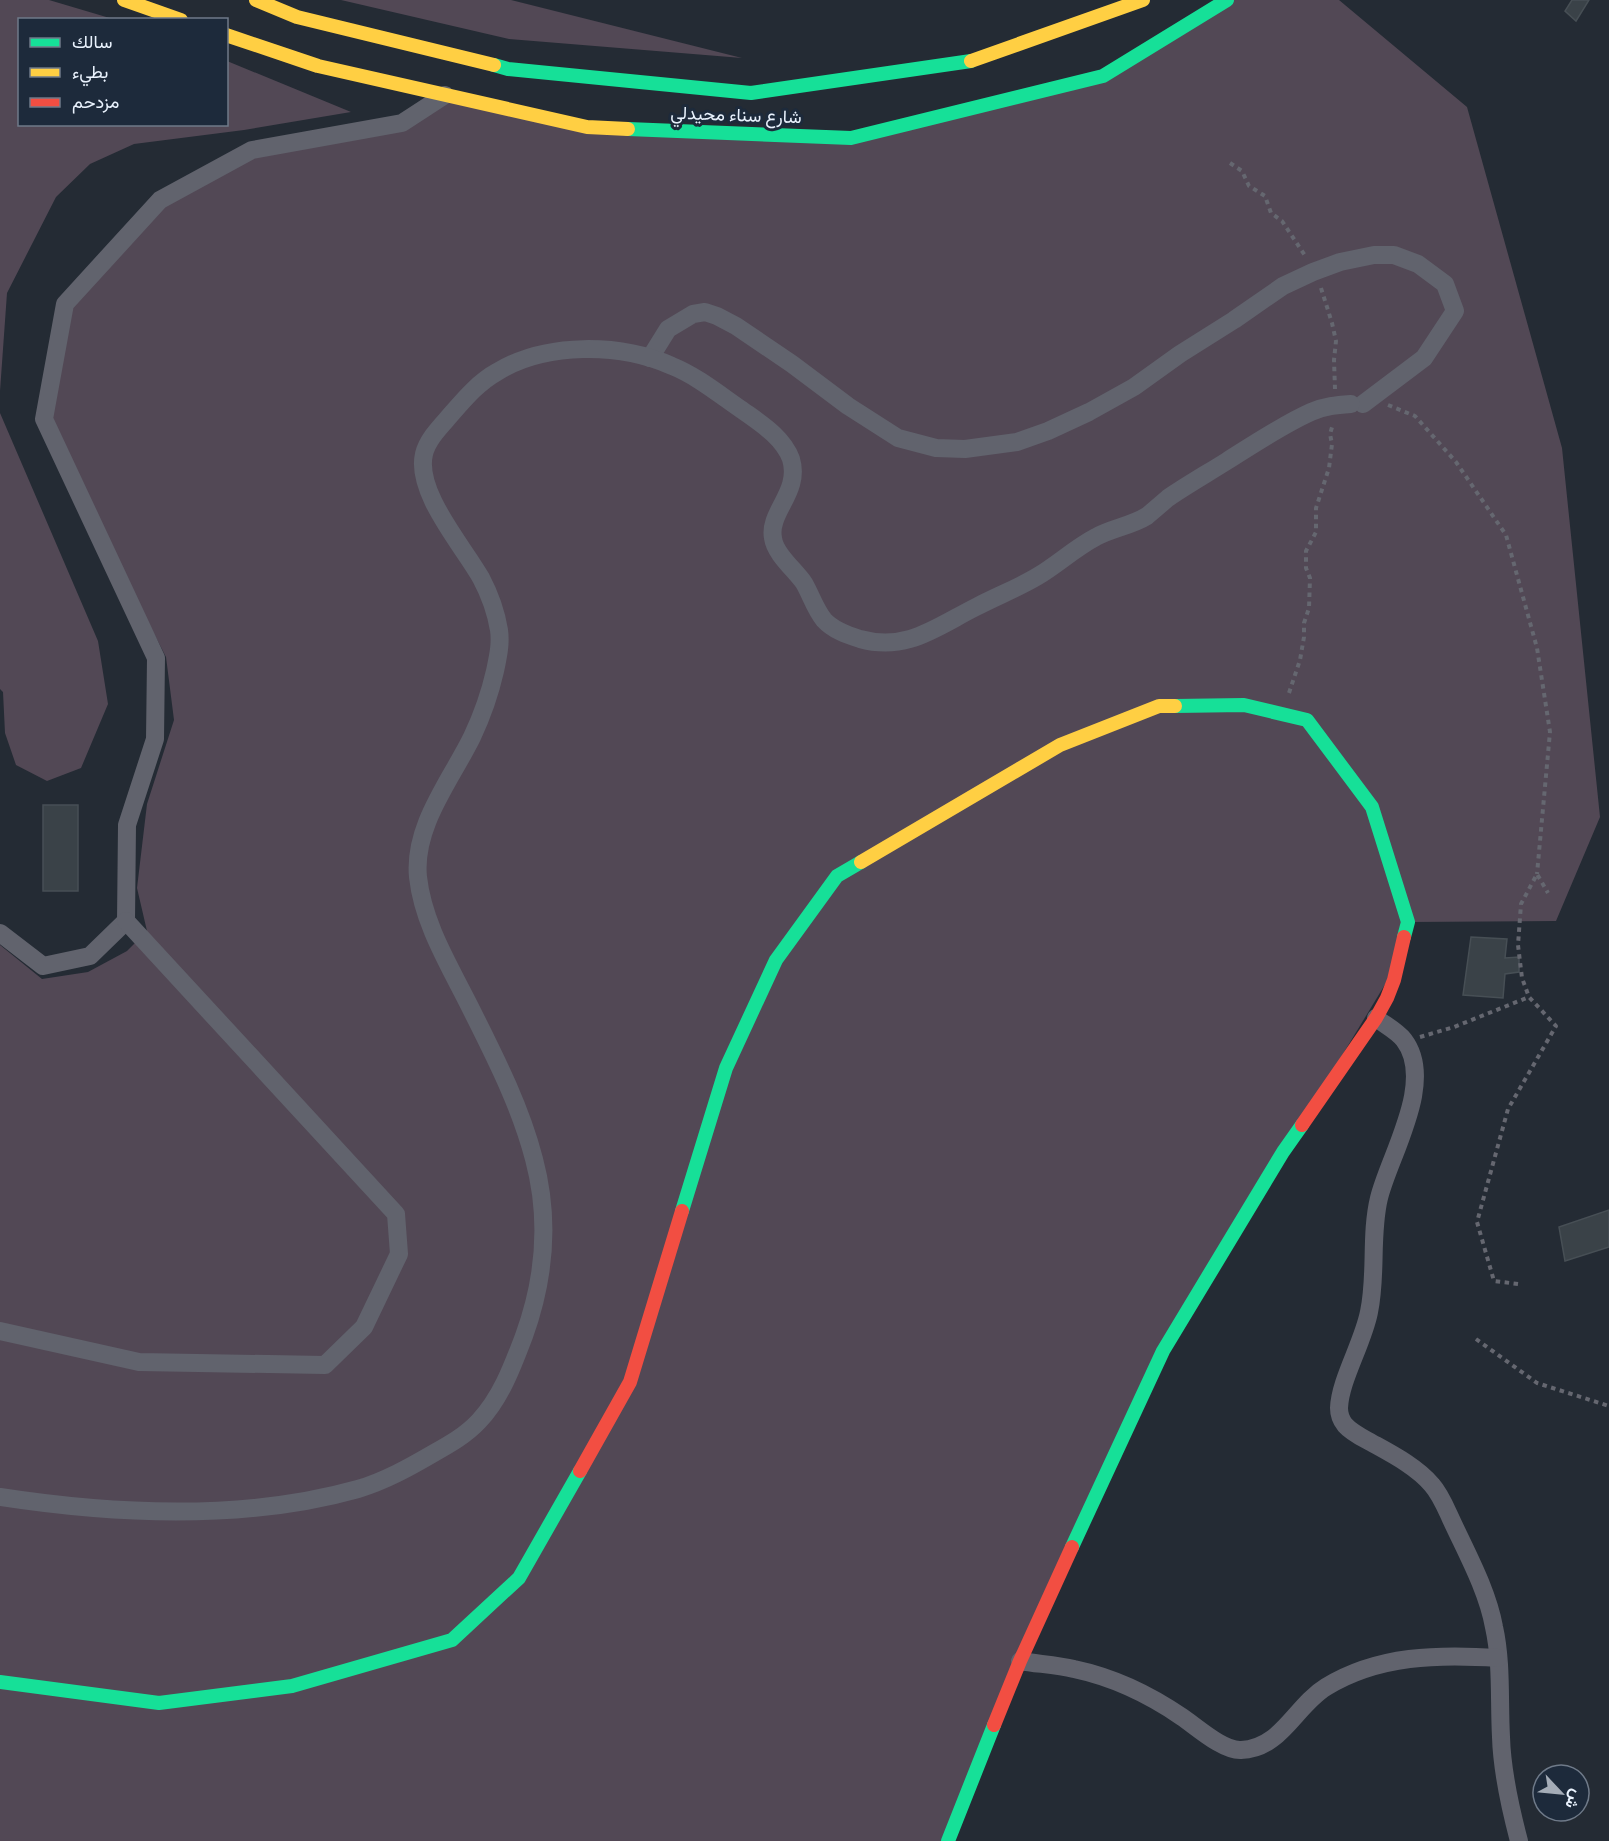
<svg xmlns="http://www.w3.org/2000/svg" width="1609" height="1841" font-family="Cabin,Vazirmatn,sans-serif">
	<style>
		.green { fill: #524855 }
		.building { fill: #3a4248; stroke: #474f55; stroke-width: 1.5 }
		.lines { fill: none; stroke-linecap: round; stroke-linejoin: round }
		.path { stroke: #656770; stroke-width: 4; stroke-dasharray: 4.5 4.5; stroke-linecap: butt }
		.street { stroke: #61636d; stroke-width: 18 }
		.fast { stroke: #16e098; stroke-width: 14 }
		.slow { stroke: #ffcf43; stroke-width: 14 }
		.jam { stroke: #f24e42; stroke-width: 14 }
		.labels { text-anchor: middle; stroke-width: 6; stroke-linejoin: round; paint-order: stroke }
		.street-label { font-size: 18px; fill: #e9f2fd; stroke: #1d2a3b }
	</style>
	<rect width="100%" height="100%" fill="#242b34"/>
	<g class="green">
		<polygon points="0,0 49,0 113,19 20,20 20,124 226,124 227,61 351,112 244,130 134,144 90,164 56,197 7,293 0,391"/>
		<polygon points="341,0 511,0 742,58 509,39"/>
		<polygon points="1227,0 1339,0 1467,107 1562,448 1600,817 1556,921 1408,922 1398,963 1163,1351 948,1841 0,1841 0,945 42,979 88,972 127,951 147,931 137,888 147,804 174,720 166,657 44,419 65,304 160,200 252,150 402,123 445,95 623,129 851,138 1103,76"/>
		<polygon points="0,413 98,641 108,704 81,768 47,781 16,765 5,733 3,692 0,689"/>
	</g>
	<g class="building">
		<polygon points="1572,0 1589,0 1576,21 1565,11"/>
		<rect x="43" y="805" width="35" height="86"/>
		<polygon points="1471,937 1507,939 1505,958 1519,957 1519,972 1505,974 1503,998 1463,995"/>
		<polygon points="1609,1210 1609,1247 1565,1261 1559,1227"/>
	</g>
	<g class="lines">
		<g class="path">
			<polyline points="1230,163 1242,171 1249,186 1265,196 1271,213 1282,221 1306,257"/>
			<polyline points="1321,288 1332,323 1336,341 1334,360 1335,389"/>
			<polyline points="1388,405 1415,416 1456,462 1506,535 1537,648 1550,732 1537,874"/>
			<polyline points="1289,693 1300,660 1304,637 1304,623 1309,608 1310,578 1306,568 1306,551 1316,532 1316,508 1329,468 1332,444 1330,434 1333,424"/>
			<polyline points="1420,1037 1454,1027 1529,997"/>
			<polyline points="1518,1284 1494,1281 1477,1222 1508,1109 1556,1026 1529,997 1522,978 1518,945 1521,904 1537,874 1548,893"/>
			<polyline points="1476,1339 1537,1383 1609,1406"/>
		</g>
		<g class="street">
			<polyline points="650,358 668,329 693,314 705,312 717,316 736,326 792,364 848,406 898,438 936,448 965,449 1017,442 1048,431 1089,412 1134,387 1180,354 1234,320 1283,286 1313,272 1340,262 1374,255 1394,255 1418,264 1445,284 1455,311 1424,358 1363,404"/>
			<polyline points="0,933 43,966 90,956 126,921 127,825 155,739 156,658 44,419 65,304 160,200 252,150 402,123 445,95"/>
			<path d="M1376,1018c9,7 21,13 28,22 32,42 -15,116 -25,158 -9,37 -2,77 -10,114 -6,31 -29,68 -30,96 0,7 2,12 6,17 7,8 18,13 27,18 20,11 45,24 60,42 8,9 13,21 18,32 16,35 37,72 44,110 8,36 5,74 7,110 1,35 9,70 18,104"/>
			<polyline points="0,1331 139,1362 325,1365 364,1327 399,1254 396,1214 126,921"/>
			<path d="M0,1497c117,18 244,24 358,-8 27,-8 52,-22 76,-36 16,-9 32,-18 45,-32 22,-23 34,-56 45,-85 21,-58 26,-117 10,-177 -14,-54 -40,-104 -65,-154 -20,-40 -46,-82 -51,-128 -5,-51 33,-97 54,-140 10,-21 18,-44 23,-66 3,-14 6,-27 4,-41 -3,-18 -10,-37 -18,-52 -18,-32 -66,-86 -57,-124 3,-13 14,-25 23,-35 15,-17 30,-36 50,-47 49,-30 123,-29 175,-6 25,10 48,29 70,44 18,13 41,27 49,49 10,33 -23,53 -18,79 2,16 22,32 31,45 7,12 11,26 20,37 9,10 23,15 36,19 47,13 76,-12 116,-32 21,-11 42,-19 62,-31 20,-12 37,-28 58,-39 16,-9 35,-11 51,-21 7,-6 14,-12 21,-18 19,-13 40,-25 59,-37 27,-17 55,-36 84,-49 13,-6 26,-7 40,-8"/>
			<path d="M1020,1661c18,3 37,4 54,8 38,8 76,26 108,48 15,10 41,34 59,33 40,-1 54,-44 85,-63 52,-32 113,-33 172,-29"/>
		</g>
		<g class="fast">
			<polyline points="494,65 508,69 751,93 971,61"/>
			<polyline points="628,129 851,138 1103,76 1227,0"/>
			<polyline points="1175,706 1244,705 1307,720 1372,807 1408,922 1404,937"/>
			<polyline points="682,1211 726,1068 776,960 837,876 861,862"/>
			<polyline points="1072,1547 1163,1351 1283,1152 1302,1125"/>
			<polyline points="0,1682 159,1703 292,1686 452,1640 519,1578 580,1471"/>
			<polyline points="948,1841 994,1725"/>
		</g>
		<g class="slow">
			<polyline points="124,0 181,20"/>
			<polyline points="256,0 297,17 494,65"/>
			<polyline points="226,35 318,66 587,127 628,129"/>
			<polyline points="971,61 1143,0"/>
			<polyline points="861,862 1060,745 1159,706 1175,706"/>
		</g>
		<g class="jam">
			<polyline points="1302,1125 1376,1018 1387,998 1394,980 1404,937"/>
			<polyline points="580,1471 630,1382 682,1211"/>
			<polyline points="994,1725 1020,1661 1072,1547"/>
		</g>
	</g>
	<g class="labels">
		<g class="street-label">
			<text transform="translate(736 115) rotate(2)" y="6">شارع سناء محيدلي</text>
		</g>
	</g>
	<rect x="18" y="18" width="210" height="108" fill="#1d2a3b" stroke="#6f7a89" stroke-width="1.5"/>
	<rect x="30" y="38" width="30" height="9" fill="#16e098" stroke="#6f7a89" stroke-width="1.5"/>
	<text x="72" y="48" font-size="18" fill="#e9f2fd">سالك</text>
	<rect x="30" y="68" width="30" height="9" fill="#ffcf43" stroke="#6f7a89" stroke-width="1.5"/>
	<text x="72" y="78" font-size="18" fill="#e9f2fd">بطيء</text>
	<rect x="30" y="98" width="30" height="9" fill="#f24e42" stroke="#6f7a89" stroke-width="1.5"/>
	<text x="72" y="108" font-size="18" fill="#e9f2fd">مزدحم</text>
	<g transform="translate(1561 1793) rotate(116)"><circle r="28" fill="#1d2a3b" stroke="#6f7a89" stroke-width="1.5"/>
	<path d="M0-4.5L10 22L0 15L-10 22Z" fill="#a4acb7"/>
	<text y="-9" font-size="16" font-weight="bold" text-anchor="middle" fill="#e9f2fd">ش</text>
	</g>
</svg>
